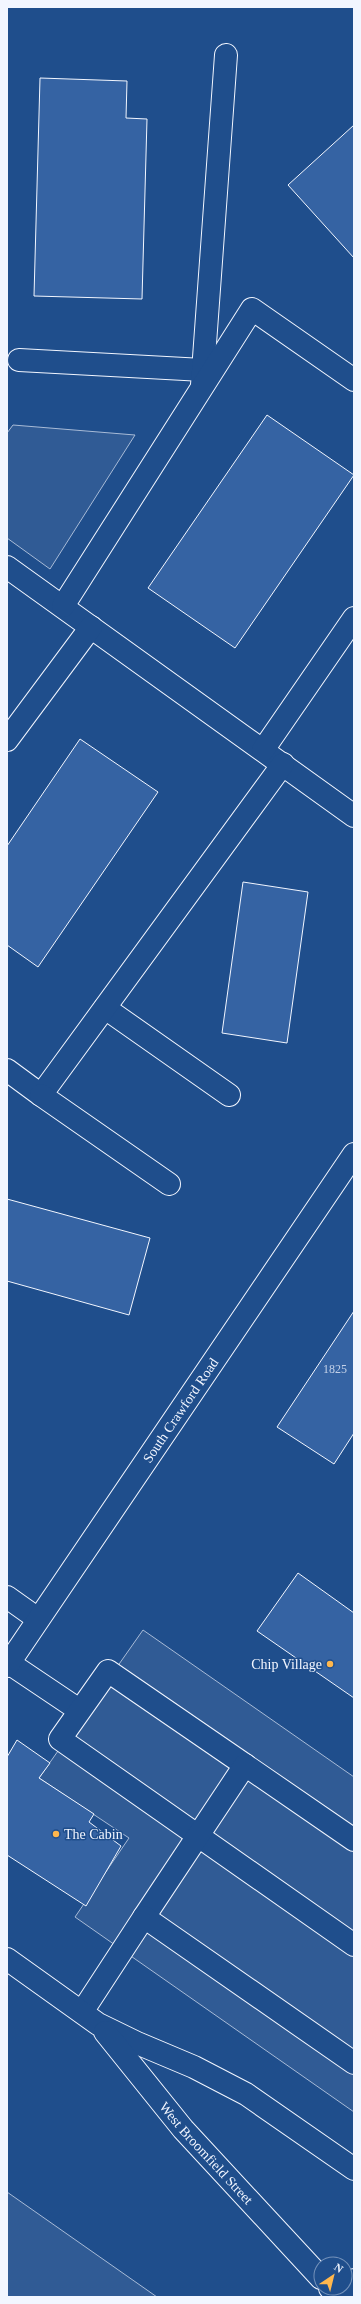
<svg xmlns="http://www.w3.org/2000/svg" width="361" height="2304" font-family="'Times New Roman',serif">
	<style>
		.built { fill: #305b95; stroke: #a8bbd7 }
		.building { fill: #3563a3; stroke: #f2f6ff }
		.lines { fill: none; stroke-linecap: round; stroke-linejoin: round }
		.minor-casing { stroke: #f2f6ff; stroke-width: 24 }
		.major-casing { stroke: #f2f6ff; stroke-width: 24 }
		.minor { stroke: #1f4e8c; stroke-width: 22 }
		.major { stroke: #1f4e8c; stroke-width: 22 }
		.poi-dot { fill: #ffb74d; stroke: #1f4e8c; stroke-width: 1.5 }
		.labels { text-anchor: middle; stroke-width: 3; stroke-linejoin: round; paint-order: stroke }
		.number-label { font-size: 12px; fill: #c3d1e8 }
		.street-label { font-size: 14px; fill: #f2f6ff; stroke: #1f4e8c }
		.poi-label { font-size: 14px; fill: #f2f6ff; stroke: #1f4e8c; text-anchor: end }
	</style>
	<rect width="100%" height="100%" fill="#1f4e8c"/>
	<g class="built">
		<polygon points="13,425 135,435 50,569 7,538 7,433"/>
		<polygon points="143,1630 354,1777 354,2112 75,1917 129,1838 39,1778"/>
		<polygon points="7,2192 157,2297 7,2297"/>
	</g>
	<g class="building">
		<polygon points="40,78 127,81 126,118 147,119 142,299 34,296"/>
		<polygon points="354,125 354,258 288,185"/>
		<polygon points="267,415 354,475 235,648 148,588"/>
		<polygon points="80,739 158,792 38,967 7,945 7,846"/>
		<polygon points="243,882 308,892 287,1043 222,1033"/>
		<polygon points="7,1199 150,1238 129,1315 7,1281"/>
		<polygon points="354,1311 354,1433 334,1464 277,1427"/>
		<polygon points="298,1573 354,1613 354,1698 257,1631"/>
		<polygon points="17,1740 50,1763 39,1778 94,1814 89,1822 121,1846 86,1906 7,1855 7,1757"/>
	</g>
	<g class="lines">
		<defs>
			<g id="minor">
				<polyline points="19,360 203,370"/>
				<polyline points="202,385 226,55"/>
				<polyline points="7,567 354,816"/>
				<polyline points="63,606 252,309 354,380"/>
				<polyline points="7,740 91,627"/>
				<polyline points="263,750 354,618"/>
				<polyline points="105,1008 229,1095"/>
				<polyline points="7,1070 41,1095 283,764"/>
				<polyline points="41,1095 169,1184"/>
				<polyline points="7,1597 38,1619"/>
				<polyline points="9,1663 79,1710"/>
				<path id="s1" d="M7,1666l347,-512"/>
				<polyline points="245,1765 108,1671 60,1739 354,1945"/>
				<polyline points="144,1917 245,1765 354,1840"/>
				<polyline points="82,2012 144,1917 354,2063"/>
			</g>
			<g id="major">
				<polyline points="7,1959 98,2024 137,2043 194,2067 246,2094 354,2169"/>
				<path id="s2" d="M105,2032l78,97 138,149"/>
				<polyline points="330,2288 339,2297"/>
				<polyline points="353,2297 354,2280"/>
			</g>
		</defs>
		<use href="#minor" class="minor-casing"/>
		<use href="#major" class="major-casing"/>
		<use href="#minor" class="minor"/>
		<use href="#major" class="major"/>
	</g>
	<g class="poi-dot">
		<circle cx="330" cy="1664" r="4"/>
		<circle cx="56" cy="1834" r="4"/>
	</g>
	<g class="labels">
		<g class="number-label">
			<text x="335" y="1373">1825</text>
		</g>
		<g class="street-label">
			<text dy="5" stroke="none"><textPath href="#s1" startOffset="309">South Crawford Road</textPath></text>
			<text dy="5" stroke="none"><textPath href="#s2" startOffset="158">West Broomfield Street</textPath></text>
		</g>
		<g class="poi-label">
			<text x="322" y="1669">Chip Village</text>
			<text x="64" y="1839" text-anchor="start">The Cabin</text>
		</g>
	</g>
	<rect width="361" height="2304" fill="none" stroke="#f2f6ff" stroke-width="16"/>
	<g transform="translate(333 2276) rotate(35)"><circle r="19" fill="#1f4e8c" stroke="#7391ba"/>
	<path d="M0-3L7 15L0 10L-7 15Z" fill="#ffb74d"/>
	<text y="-6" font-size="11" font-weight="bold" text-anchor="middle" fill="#f2f6ff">N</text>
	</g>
</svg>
